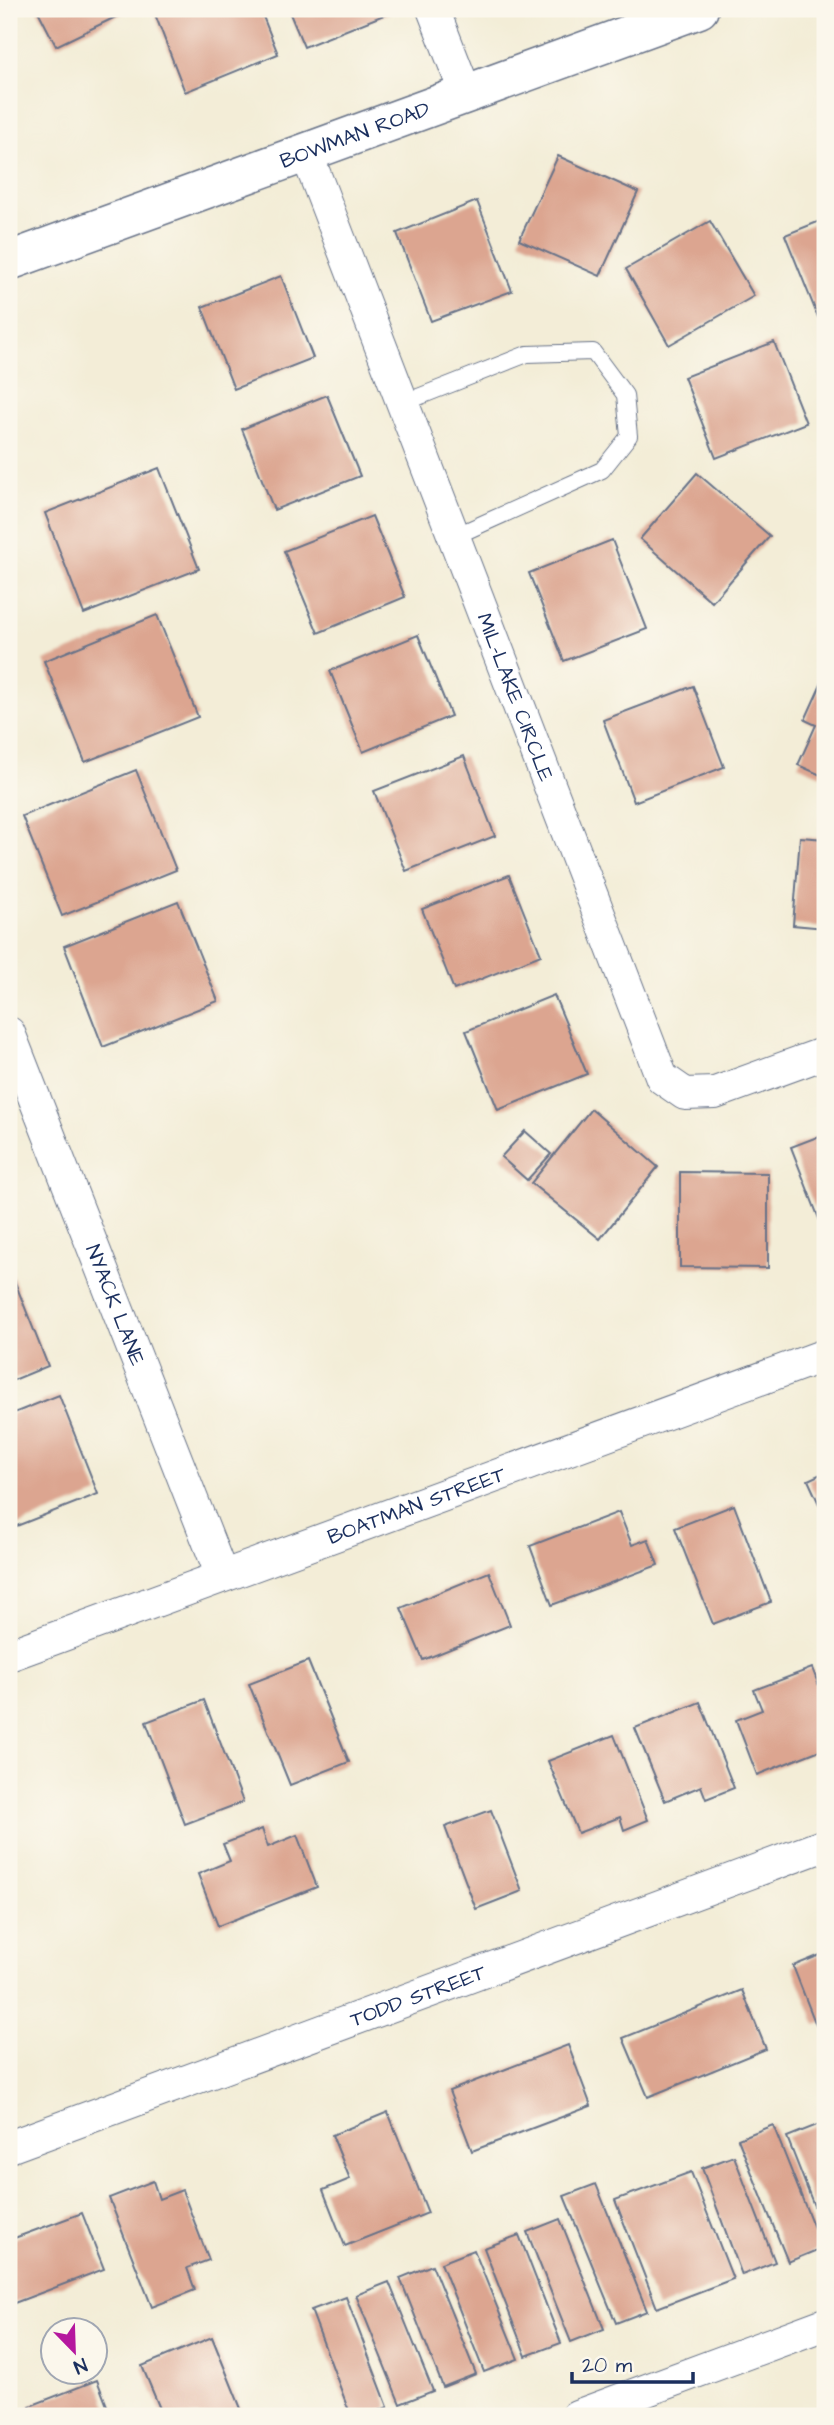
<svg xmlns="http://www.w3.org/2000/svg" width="834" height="2425" font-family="'Architects Daughter',sans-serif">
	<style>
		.building { fill: #dca590 }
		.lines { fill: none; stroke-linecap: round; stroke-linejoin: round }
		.service-casing { stroke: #677288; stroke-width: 18 }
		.minor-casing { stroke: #677288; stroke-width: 34 }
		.tertiary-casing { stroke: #677288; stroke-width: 41 }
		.service { stroke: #fff; stroke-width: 16 }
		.minor { stroke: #fff; stroke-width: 32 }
		.tertiary { stroke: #fff; stroke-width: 38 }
		.labels { text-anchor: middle; stroke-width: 5; stroke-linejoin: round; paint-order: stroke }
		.street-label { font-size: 21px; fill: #1b2f5e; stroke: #fbf7ec }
	</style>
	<rect width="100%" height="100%" fill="#fbf7ec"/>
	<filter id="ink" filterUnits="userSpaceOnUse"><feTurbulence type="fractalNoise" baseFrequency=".0143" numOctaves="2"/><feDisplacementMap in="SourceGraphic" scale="14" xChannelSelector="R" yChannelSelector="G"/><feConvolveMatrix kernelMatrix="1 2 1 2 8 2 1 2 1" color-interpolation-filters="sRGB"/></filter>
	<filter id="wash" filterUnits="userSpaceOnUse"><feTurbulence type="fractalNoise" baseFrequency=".00686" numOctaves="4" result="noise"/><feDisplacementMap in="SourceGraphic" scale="28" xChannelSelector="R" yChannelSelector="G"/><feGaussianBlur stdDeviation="1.57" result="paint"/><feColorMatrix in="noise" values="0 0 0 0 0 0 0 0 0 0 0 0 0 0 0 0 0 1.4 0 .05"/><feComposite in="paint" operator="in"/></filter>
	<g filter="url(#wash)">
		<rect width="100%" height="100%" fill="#f3edd7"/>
		<g id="blocks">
			<g class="building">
				<polygon points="37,9 132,9 56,46"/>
				<polygon points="153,9 260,9 278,54 185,92"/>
				<polygon points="288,9 393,9 394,11 304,47"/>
				<polygon points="558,156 638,192 600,276 519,240"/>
				<polygon points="477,201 512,291 431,321 397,233"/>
				<polygon points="825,219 825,314 818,317 785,235"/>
				<polygon points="710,221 754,296 669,345 626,269"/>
				<polygon points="281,276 313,358 234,389 202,307"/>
				<polygon points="774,342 806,423 716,458 684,377"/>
				<polygon points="327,395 360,476 274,510 242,429"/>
				<polygon points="159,468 199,569 84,614 45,513"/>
				<polygon points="697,473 770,536 712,602 640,539"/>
				<polygon points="372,516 405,597 318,633 284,551"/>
				<polygon points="612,540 647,629 564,661 529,573"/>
				<polygon points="157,615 198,717 85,762 44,661"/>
				<polygon points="418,635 451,716 363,752 330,671"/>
				<polygon points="823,680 825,681 825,777 798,765 816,725 805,720"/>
				<polygon points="693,686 724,767 634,802 603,720"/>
				<polygon points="464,756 495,836 406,871 374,791"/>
				<polygon points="136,770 176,870 62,916 22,816"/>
				<polygon points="800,837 825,839 825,928 793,925"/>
				<polygon points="509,875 541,955 454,990 422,909"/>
				<polygon points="178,901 218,1001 103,1047 64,946"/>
				<polygon points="554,995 587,1074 498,1110 466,1031"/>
				<polygon points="591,1109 658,1167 600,1239 531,1183"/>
				<polygon points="525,1131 551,1154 527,1180 501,1157"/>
				<polygon points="825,1134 825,1234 791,1147"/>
				<polygon points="680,1172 768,1173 768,1268 680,1267"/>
				<polygon points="9,1267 48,1366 9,1382"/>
				<polygon points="59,1395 98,1494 9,1529 9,1415"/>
				<polygon points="825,1472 825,1517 808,1480"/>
				<polygon points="734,1505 771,1602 713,1624 675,1528"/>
				<polygon points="619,1512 632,1545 648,1539 658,1565 552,1605 530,1546"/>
				<polygon points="489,1572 510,1625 423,1660 401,1608"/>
				<polygon points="308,1661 349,1762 290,1785 249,1684"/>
				<polygon points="812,1668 825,1701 825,1748 757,1775 736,1720 762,1710 754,1690"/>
				<polygon points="204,1700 243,1802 185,1824 146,1722"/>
				<polygon points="700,1702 734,1788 706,1799 701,1786 665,1801 635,1728"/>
				<polygon points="614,1735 648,1820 624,1830 620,1817 578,1833 548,1761"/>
				<polygon points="491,1810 522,1891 476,1909 445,1827"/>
				<polygon points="262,1829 268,1847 297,1835 317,1887 218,1926 198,1874 230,1861 223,1844"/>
				<polygon points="825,1953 825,2021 816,2025 793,1966"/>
				<polygon points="742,1990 766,2049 648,2097 623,2038"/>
				<polygon points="568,2045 591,2106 472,2151 449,2091"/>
				<polygon points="388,2112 428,2213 345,2246 323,2190 350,2179 332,2135"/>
				<polygon points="822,2123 825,2132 825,2234 787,2137"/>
				<polygon points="773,2125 822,2248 788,2262 738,2139"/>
				<polygon points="734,2156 775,2262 742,2275 702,2168"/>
				<polygon points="691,2172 733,2279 657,2308 615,2200"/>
				<polygon points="153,2181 159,2199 182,2190 209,2260 187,2268 195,2290 152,2307 109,2198"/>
				<polygon points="596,2184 647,2311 616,2323 564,2196"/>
				<polygon points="82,2213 104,2269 9,2305 9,2240"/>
				<polygon points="560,2219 604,2329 571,2342 527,2232"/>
				<polygon points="519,2235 561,2343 526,2356 484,2248"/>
				<polygon points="474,2250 518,2359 484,2372 441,2263"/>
				<polygon points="432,2265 476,2374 443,2387 400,2278"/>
				<polygon points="389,2282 433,2391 400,2404 356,2295"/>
				<polygon points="346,2297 388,2407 366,2416 351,2416 311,2310"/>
				<polygon points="212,2337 244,2416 163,2416 142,2366"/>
				<polygon points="97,2380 111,2416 34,2416 30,2406"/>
			</g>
		</g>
	</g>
	<g filter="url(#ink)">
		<use href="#blocks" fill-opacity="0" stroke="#677288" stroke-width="2"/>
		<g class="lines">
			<defs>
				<polyline id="service" points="403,403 527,354 593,352 625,395 629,436 602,470 453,537"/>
				<g id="minor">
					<polyline points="433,9 466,94"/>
					<path id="s1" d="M306,152l356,926 23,16 30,-1 110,-40"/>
					<path id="s2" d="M9,1033l213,543"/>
					<path id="s3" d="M9,1655l816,-300"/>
					<path id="s4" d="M9,2147l816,-302"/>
					<polyline points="577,2416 825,2324"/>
				</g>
				<g id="tertiary">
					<path id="s5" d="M9,261l690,-252"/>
				</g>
			</defs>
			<use href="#service" class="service-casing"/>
			<use href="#minor" class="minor-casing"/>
			<use href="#tertiary" class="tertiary-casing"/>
			<use href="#service" class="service"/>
			<use href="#minor" class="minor"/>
			<use href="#tertiary" class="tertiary"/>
		</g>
	</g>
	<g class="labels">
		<g class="street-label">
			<text dy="7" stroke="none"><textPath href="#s5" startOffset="368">BOWMAN ROAD</textPath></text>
			<text dy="7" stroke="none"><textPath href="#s1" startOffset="584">MIL-LAKE CIRCLE</textPath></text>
			<text dy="7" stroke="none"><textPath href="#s2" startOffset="292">NYACK LANE</textPath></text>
			<text dy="7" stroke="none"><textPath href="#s3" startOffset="434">BOATMAN STREET</textPath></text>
			<text dy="7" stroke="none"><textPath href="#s4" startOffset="436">TODD STREET</textPath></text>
		</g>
	</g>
	<rect width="834" height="2425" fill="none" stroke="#fbf7ec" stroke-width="35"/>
	<g transform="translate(74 2351) rotate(157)"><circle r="33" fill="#fbf7ec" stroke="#a1a7b3" stroke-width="2"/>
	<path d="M0-5L12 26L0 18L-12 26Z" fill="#b5179e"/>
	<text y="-10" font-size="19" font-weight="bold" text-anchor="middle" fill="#1b2f5e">N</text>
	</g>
	<path d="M572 2372v10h121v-10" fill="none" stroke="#1b2f5e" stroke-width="3.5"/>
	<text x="582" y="2372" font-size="21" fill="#1b2f5e" stroke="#fbf7ec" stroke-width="5" paint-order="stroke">20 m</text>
</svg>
